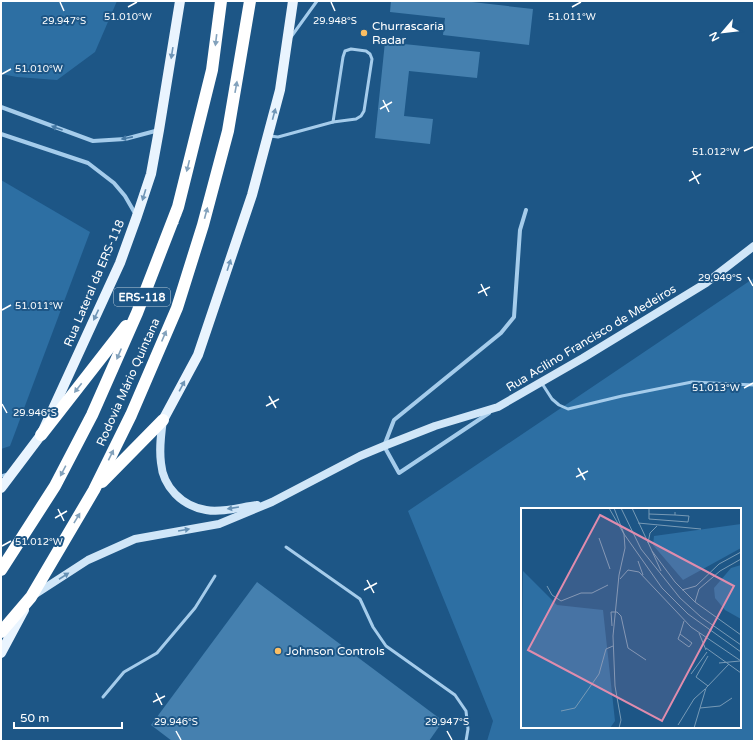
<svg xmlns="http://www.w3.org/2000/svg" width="755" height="742" font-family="'Varela Round',sans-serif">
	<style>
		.green { fill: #2d6fa3; fill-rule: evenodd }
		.building { fill: #4580af }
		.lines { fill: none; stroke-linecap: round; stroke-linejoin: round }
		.lane { stroke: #a5cceb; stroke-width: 3 }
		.street { stroke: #a5cceb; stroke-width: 4 }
		.secondary { stroke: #d0e6f8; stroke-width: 8 }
		.primary { stroke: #e9f4fe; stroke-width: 10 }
		.highway { stroke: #fff; stroke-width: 12 }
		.oneway { fill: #83a2bc }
		.oneway2 { fill: #6f95b6 }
		.oneway3 { fill: #4679a4 }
		.oneway4 { fill: #6590b4 }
		.ticks { fill: none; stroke: #fff; stroke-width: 1.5 }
		.poi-dot { fill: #fbbe63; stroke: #1d5686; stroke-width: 1.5 }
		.labels { text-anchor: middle; stroke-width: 4; stroke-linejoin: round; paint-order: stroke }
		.shield { fill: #1d5686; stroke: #bbccdb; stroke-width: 1 }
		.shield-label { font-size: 11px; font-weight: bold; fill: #fff }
		.poi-label { font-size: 12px; fill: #fff; stroke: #1d5686; text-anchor: start }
		.street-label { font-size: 12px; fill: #fff; stroke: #1d5686 }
		.inset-road { fill: none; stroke: #779ab6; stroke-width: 1 }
		.view { fill: #e08cad; fill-opacity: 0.15; stroke: #e08cad; stroke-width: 2 }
		.inset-edge { fill: none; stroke: #fff; stroke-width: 2 }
		.ticks-label { font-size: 10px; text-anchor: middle; fill: #fff; stroke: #1d5686; stroke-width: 4; stroke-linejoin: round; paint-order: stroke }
	</style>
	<rect width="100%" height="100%" fill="#1d5686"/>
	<g class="green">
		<polygon points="1,1 117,1 95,52 57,80 17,77 1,74"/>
		<polygon points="1,180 90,232 10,446 1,449"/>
		<path d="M754,278v463h-267l6,-20 -85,-210zM522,509h218v218h-218z"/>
	</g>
	<g class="building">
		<polygon points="391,1 463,1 533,9 529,45 443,35 445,18 390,12"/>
		<polygon points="385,42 480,52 477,78 409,71 404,116 433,119 430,144 375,138"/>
		<polygon points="257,582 443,721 429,741 172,741 151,725"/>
	</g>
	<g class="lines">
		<g class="lane">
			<polyline points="291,37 317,1"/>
			<polygon points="351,49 366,51 370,54 372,59 364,111 361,116 356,119 333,122 343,57 345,51"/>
			<polyline points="270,136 278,137 333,122"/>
			<polyline points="541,382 552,399 559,405 568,409 622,396 692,382 754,385"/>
			<polyline points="1,476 8,474"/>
			<polyline points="286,547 360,599 373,627 386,646 455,695 466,711 468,729 466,741"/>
			<polyline points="103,697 124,672 157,653 195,608 215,576"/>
		</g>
		<g class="street">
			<polyline points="1,107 93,141 125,139 159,130"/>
			<polyline points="1,134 88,163 114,183 125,196 136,215"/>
			<polyline points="489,413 399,473 384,446 394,420 501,333 514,317 520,230 526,210"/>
		</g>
		<g class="secondary">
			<path d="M163,420c-2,14 -4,28 -2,43 2,24 21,43 45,47 16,3 35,-3 51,-5"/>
			<polyline points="34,595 88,560 135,539 219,524 272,502 360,456 384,446 435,426 498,407 583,358 706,283 754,246"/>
		</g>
		<g class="primary">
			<polyline points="163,420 198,355 252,195 280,90 293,1"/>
			<polyline points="1,488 41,435 120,263 137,216 151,174 159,130 180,1"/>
			<polyline points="1,653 24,610"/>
		</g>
		<g class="highway">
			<polyline points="41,435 126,326"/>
			<polyline points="102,482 163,420"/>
			<polyline points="1,570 55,486 92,415 137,313 178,207 212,70 221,1"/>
			<polyline points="1,632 31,597 94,490 131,415 177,308 203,225 228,131 250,1"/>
		</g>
	</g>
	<defs><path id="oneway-solid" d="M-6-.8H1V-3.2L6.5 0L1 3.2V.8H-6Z"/></defs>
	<g class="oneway">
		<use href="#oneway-solid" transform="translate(216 40) rotate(97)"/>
		<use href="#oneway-solid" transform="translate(236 87) rotate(-80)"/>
		<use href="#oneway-solid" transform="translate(188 166) rotate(104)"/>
		<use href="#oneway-solid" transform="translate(206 213) rotate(-75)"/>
		<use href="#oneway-solid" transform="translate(164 336) rotate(-67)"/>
		<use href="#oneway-solid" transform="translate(119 354) rotate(113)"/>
		<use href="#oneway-solid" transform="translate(78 388) rotate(128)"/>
		<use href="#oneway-solid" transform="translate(111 455) rotate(-64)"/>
		<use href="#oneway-solid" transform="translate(63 471) rotate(118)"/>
		<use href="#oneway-solid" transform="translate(77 518) rotate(-59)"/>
	</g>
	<g class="oneway2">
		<use href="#oneway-solid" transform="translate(172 53) rotate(99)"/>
		<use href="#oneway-solid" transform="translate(274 114) rotate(-75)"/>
		<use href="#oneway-solid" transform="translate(144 195) rotate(107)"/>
		<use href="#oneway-solid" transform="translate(229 265) rotate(-72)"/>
		<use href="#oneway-solid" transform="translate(96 315) rotate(115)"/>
		<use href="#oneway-solid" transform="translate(182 386) rotate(-62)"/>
	</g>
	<g class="oneway3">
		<use href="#oneway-solid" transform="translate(57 128) rotate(-160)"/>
		<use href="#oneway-solid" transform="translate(127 138) rotate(169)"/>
	</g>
	<g class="oneway4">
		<use href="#oneway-solid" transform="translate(233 508) rotate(171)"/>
		<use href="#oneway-solid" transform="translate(184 530) rotate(-10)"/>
		<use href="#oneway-solid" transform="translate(64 576) rotate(-33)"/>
	</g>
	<path class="ticks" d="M60,2l4,9M331,2l4,9M128,7l9,-5M572,7l9,-5M2,74l9,-5M383,100l6,12M380,109l12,-7M744,151l9,-4M692,171l7,13M689,181l12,-7M171,212l7,12M168,221l13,-6M748,277l5,9M481,284l6,12M478,293l12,-6M2,310l9,-5M744,388l9,-5M269,396l7,12M2,404l5,9M266,406l13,-7M578,468l7,12M576,477l12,-6M58,509l6,12M55,518l12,-7M2,546l9,-5M367,580l7,13M364,590l13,-7M156,693l6,12M153,702l12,-6M176,731l5,9M447,731l5,9"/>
	<g class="poi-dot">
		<circle cx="364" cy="33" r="4"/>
		<circle cx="278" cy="651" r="4"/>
	</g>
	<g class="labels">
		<rect class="shield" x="114" y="288" width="56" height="18" rx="3"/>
		<g class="shield-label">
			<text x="142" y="301">ERS-118</text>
		</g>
		<g class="poi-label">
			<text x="372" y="30">Churrascaria<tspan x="372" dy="14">Radar</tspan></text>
			<text x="286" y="655">Johnson Controls</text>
		</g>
		<g class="street-label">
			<text transform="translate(94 283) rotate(-67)" y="4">Rua Lateral da ERS-118</text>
			<text transform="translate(591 338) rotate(-31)" y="4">Rua Acilino Francisco de Medeiros</text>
			<text transform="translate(128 382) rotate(-66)" y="4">Rodovia Mário Quintana</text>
		</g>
	</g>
	<g transform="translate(521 508)">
		<rect width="220" height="220" fill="#1d5686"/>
		<path d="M220,16v24l-58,32 -30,-35 1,-9zM220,57v54l-16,-9 -10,-12 -1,-10 17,-20zM2,63l34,34 46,5 12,111 -5,7h-89z" fill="#2d6fa3"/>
		<path class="inset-road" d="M88,0l15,26 1,14 -6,27 -6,61 2,50 6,34 -2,8M93,0l10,26 38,54 26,26 53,38M100,0l20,41 39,49 21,19 40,28M111,0l20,43 23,31 20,20 46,33M128,0v6l26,1v-3M128,6v5l39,3 1,-6 -14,-1M117,15l63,6M78,30l11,31M127,35l2,-10 7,-7M131,43l9,20M117,53l5,14M99,71l8,-9 11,2 52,55 50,34M26,78l5,9 9,6 20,-8h11l16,-8M161,82l14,-4 23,-22 22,-12M174,94l4,-13 21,-18 21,-12M91,118l-1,-14h6l4,4 7,32 18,12M178,125l7,17M159,126l12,9 -3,4 -11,-8zM159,126l4,-13M185,140l35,25M198,155l21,-2M170,166l16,-22M187,178l-12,-9 12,-21M179,200l20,-2 12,-8M40,203l14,-3 24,-34 7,-25 7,-3M157,217l16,-26 11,-10M173,220l12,-40 23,-24"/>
		<path class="view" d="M79,7l134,71 -72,135 -134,-71z"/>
		<rect width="220" height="220" class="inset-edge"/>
	</g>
	<g class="ticks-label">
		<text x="128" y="20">51.010°W</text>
		<text x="572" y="20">51.011°W</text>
		<text x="64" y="24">29.947°S</text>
		<text x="335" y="24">29.948°S</text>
		<text x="39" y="72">51.010°W</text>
		<text x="716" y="155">51.012°W</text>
		<text x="720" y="281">29.949°S</text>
		<text x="39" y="309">51.011°W</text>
		<text x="716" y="391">51.013°W</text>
		<text x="35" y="416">29.946°S</text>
		<text x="39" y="545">51.012°W</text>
		<text x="176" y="725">29.946°S</text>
		<text x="447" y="725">29.947°S</text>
	</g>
	<rect width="755" height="742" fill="none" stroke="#ffffff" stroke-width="4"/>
	<g transform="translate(723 32) rotate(242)" stroke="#1d5686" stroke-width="3" paint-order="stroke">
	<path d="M0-3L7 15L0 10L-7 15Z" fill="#ffffff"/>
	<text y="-6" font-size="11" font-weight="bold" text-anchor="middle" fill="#ffffff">N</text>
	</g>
	<path d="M14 722v6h108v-6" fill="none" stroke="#ffffff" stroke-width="2"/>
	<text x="20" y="722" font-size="12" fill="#ffffff" stroke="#1d5686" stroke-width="3" paint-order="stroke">50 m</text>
</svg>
